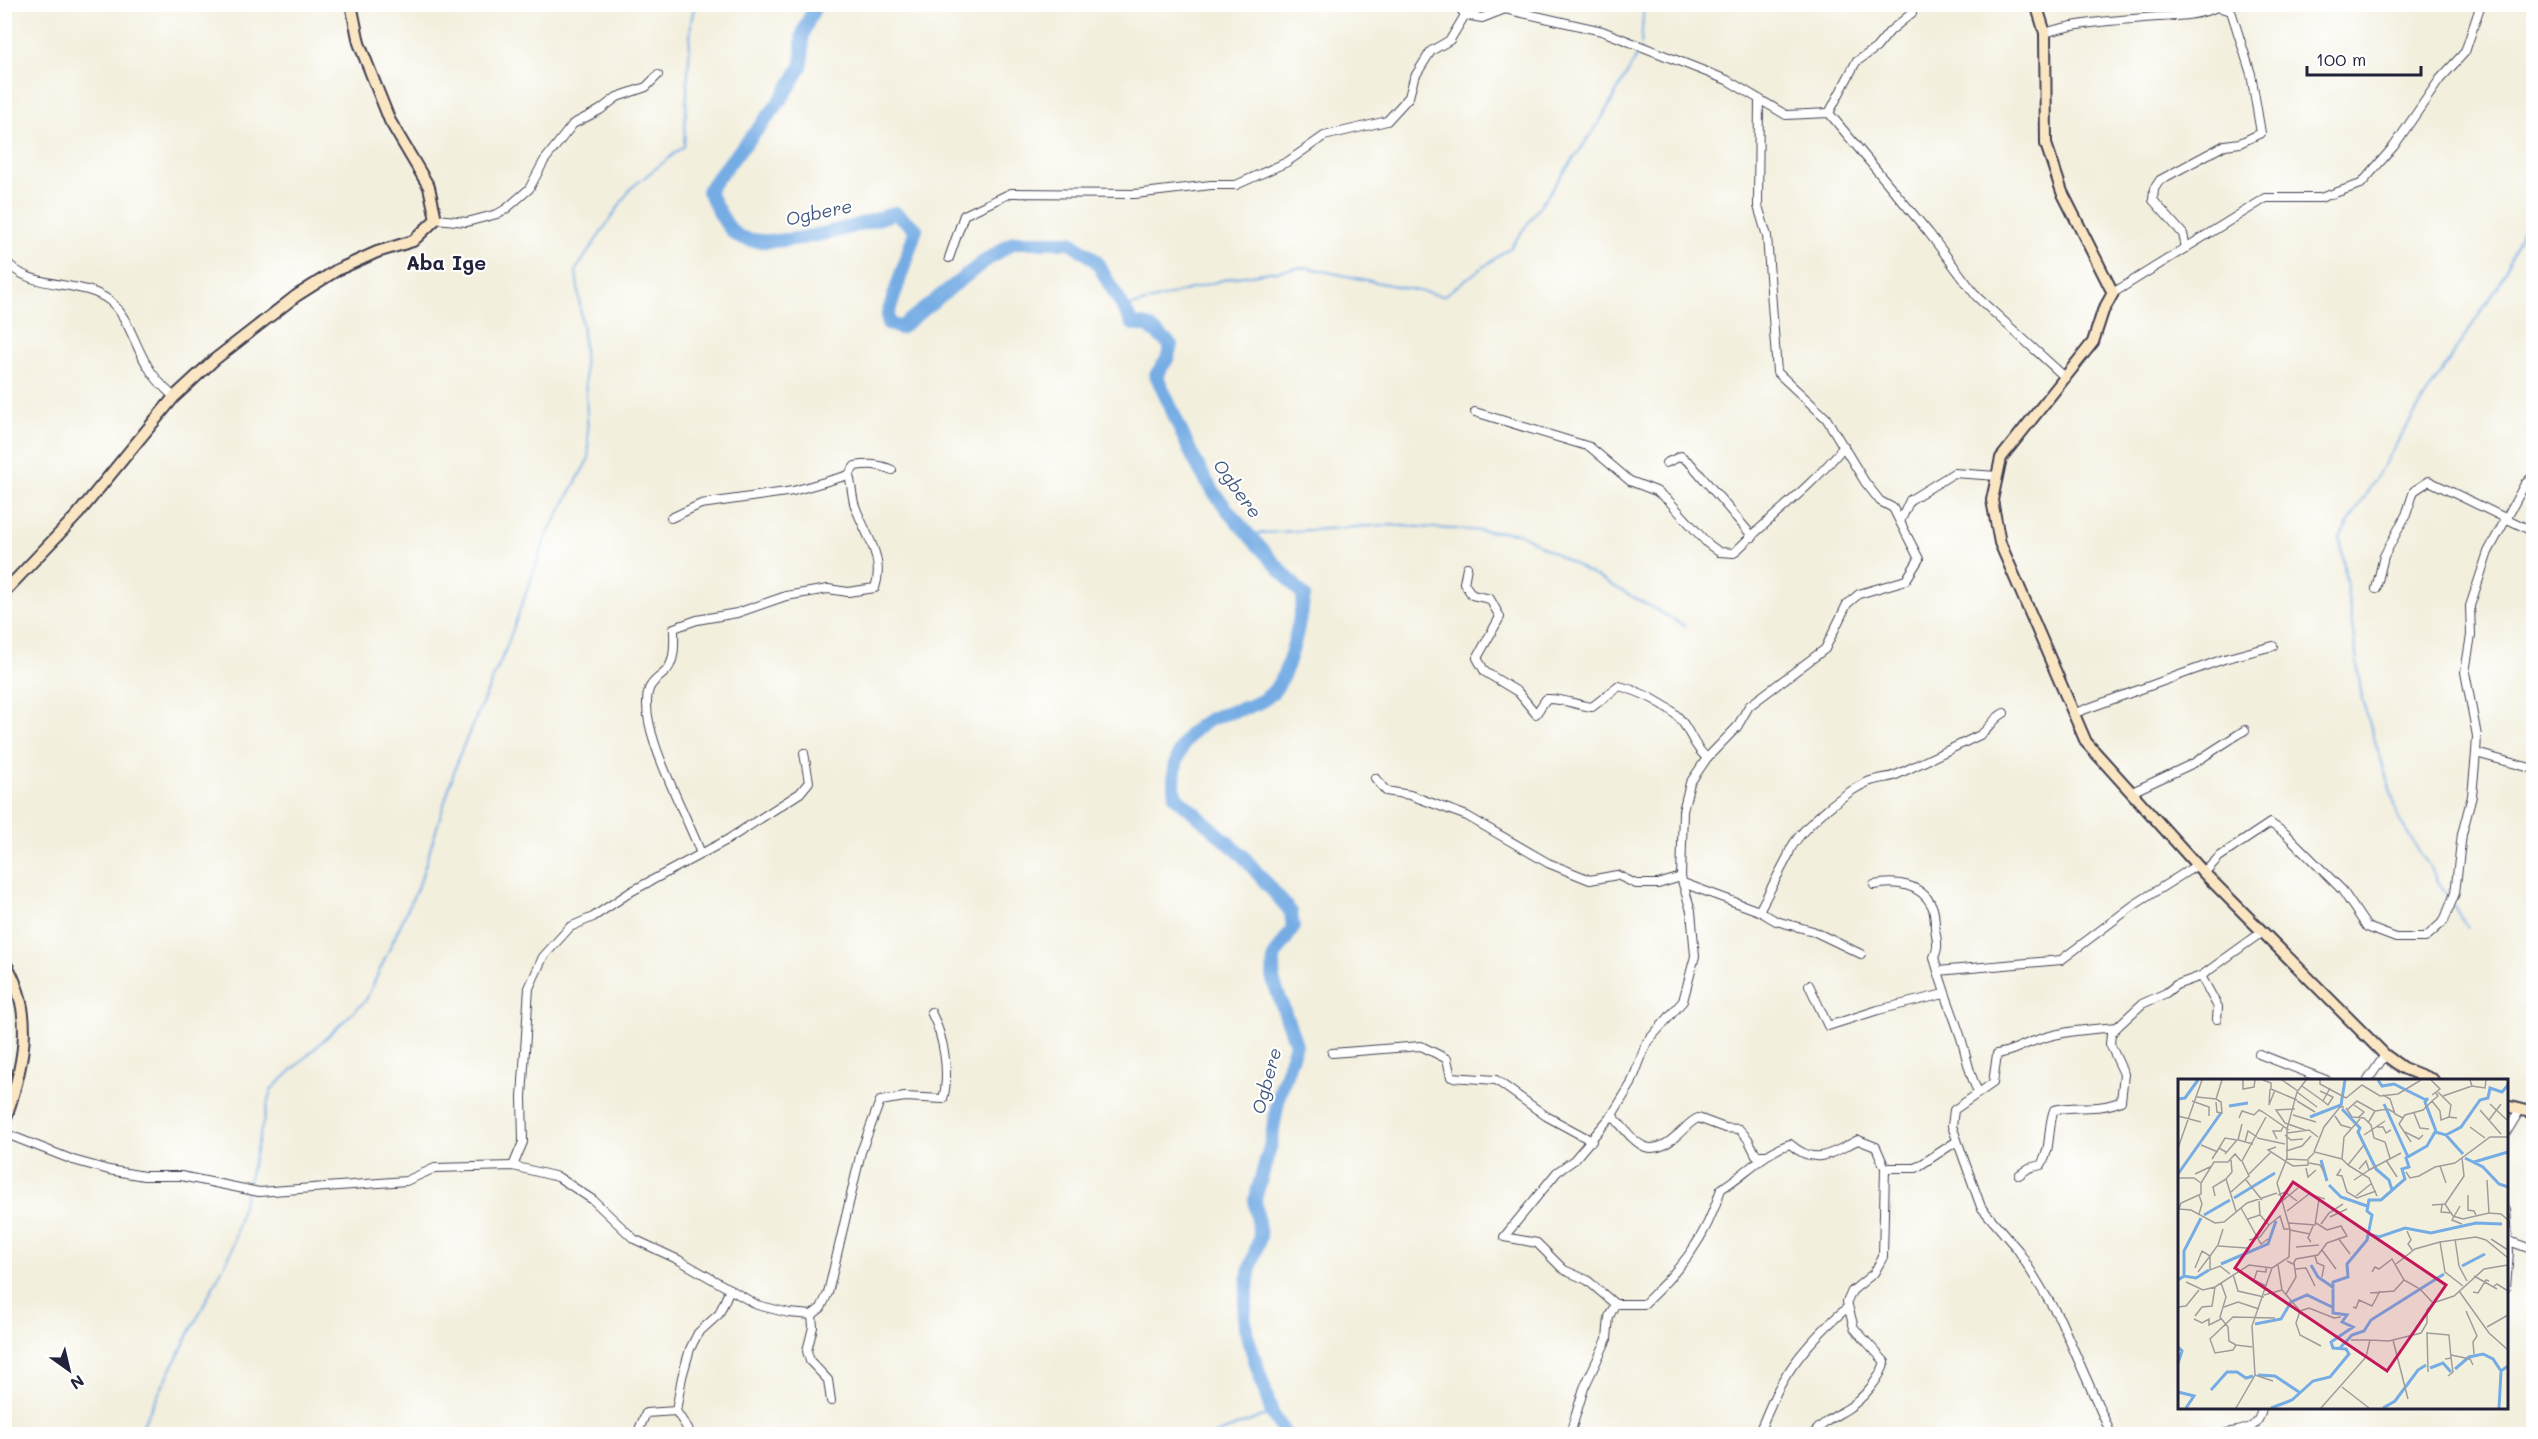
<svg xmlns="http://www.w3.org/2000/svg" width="2538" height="1439" font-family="Mali,sans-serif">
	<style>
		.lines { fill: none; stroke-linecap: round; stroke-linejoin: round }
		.stream { stroke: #75ace4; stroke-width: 2 }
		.river { stroke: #75ace4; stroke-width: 14 }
		.street-casing { stroke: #414153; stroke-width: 10 }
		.secondary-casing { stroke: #414153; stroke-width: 14 }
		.street { stroke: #fff; stroke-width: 8 }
		.secondary { stroke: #fbe6c4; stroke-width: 10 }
		.labels { text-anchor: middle; stroke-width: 4.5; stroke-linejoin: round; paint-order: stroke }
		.water-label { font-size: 18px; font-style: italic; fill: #43597f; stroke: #fff }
		.quarter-label { font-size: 20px; font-weight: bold; fill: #22223b; stroke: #fff }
		.inset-river { fill: none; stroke: #75ace4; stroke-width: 3 }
		.inset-road { fill: none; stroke: #9f9d9c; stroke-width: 1.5 }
		.view { fill: #c2185b; fill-opacity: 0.15; stroke: #c2185b; stroke-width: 3 }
		.inset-edge { fill: none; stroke: #22223b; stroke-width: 3 }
	</style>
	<rect width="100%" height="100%" fill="#fff"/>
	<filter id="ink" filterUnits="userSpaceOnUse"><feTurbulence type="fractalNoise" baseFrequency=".0167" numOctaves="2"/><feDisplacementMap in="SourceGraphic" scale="12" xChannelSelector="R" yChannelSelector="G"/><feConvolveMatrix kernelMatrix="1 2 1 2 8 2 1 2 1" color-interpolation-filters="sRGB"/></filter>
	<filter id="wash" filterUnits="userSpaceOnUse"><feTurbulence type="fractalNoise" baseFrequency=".008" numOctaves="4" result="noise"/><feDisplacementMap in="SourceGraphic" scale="24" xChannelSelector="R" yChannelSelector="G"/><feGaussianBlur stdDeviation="1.35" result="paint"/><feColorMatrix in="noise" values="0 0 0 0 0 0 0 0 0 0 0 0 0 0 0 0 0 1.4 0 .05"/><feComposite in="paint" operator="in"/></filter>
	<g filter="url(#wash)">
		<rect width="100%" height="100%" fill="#f3efdd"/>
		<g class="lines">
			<g class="stream">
				<polyline points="1641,44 1644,4"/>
				<polyline points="1124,308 1230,278 1304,267 1443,296 1511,247 1599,123 1641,49"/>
				<polyline points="1248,534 1386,525 1518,533 1685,626"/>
				<polyline points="2450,900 2400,821 2362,699 2340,537 2423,400 2500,283 2534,201"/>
				<polyline points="2453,905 2468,928"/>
				<polyline points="138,1434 231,1252 271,1090 366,1000 420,882 459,756 505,651 547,535 589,458 583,333 576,270 631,188 684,146 691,22 695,4"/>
				<polyline points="1215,1434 1272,1413"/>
			</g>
			<path class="river" d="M816,4c-4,10 -10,20 -13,30 -3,10 2,22 -2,32 -24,48 -63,82 -93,125 7,13 14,29 24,40 24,27 132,-7 163,-18l21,16 -28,85v9l12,5 82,-65 32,-21h57l25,19 37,63 15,2 23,19 -4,14 -11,16c19,39 32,80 57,116 27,38 61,70 91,105 -5,27 -14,81 -34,99 -18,15 -40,15 -59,24 -31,15 -40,46 -36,77l67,59 49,57 2,16 -19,29 -1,23 23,64 -17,51 -9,52 -15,52 5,38 -11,35 -5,44 3,19 25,78 13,21"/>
		</g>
	</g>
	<g filter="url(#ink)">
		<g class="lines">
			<defs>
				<g id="street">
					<polyline points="1457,4 1465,15 1482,18 1505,9 1602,31 1727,80 1786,115 1829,113 1929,233 1977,297 2066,378"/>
					<path d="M2045,33c32,-11 76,-13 112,-16 20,-1 41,-1 60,-10l14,4 20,63 10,59 -21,10 -15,2 -65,35 -6,9 -1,11 30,34 3,14"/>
					<polyline points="1759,99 1758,206 1767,236 1777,372 1826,418 1865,482 1880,501 1893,508 1900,522"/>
					<polyline points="1829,113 1856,62 1876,48 1890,31 1912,13 1912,4"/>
					<polyline points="436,219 467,222 497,214 506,209 529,189 544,161 573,124 600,110 617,97 646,87 658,75"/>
					<path d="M4,258c24,35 75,19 106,43 18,15 25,45 37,64 7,13 16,22 27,32"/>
					<polyline points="949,258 964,215 1011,193 1135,194 1211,185 1236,185 1287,162 1324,136 1387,121 1409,97 1414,78 1431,51 1450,40 1465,15"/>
					<polyline points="2113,293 2266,198 2320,198 2361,184 2394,146 2440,79 2465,52 2481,4"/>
					<path d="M1475,412l115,35 40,34 26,10 13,10 38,42 12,9 15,1c36,-36 78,-66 110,-107"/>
					<polyline points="1666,463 1681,456 1691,464 1753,537"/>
					<polyline points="2534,476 2526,482 2488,552 2470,606 2471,635 2465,672 2477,736 2476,753 2534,769"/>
					<polyline points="671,518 701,504 793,491 849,475"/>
					<path d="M1467,567l-3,16 8,12 18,4 10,18 -23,41 8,14 33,20 18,22 10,-15c16,-1 30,6 46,8l27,-21c20,5 52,19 64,37 9,13 12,25 24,35"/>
					<polyline points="2376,589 2384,556 2406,515 2414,491 2429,481 2534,532"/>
					<polyline points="2072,714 2224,659 2273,646"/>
					<polyline points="1375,778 1386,791 1410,795 1467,816 1548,863 1590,880 1617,875 1636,884 1658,884 1681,877"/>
					<polyline points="2132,792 2194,763 2245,730"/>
					<path d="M701,854c-14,-40 -65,-127 -52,-165 3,-8 11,-12 16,-17 11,-10 9,-30 9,-44l23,-8 40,-7 49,-17 42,-7 20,3 27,-4c11,-32 -12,-56 -21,-85 -2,-9 -3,-20 -5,-29l6,-8c14,-2 24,-2 37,4"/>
					<polyline points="2204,873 2219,857 2270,823 2286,834 2342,890 2367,927 2396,938 2425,938 2444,921 2455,893 2462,834 2472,796 2476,753"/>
					<polyline points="1683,883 1759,911 1776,921 1813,931 1861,954"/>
					<path d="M1874,885c21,-4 47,-2 58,21 3,6 3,17 3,23 2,11 4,19 -1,28 7,28 18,54 27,81 6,20 8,36 17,54"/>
					<path d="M1759,911l29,-55c5,-23 63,-71 86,-76 8,-2 14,-2 22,-5l84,-40c10,-6 13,-17 24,-22"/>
					<polyline points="1938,971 2061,960 2134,905 2197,865"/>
					<polyline points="2201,976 2218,1007 2217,1019"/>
					<polyline points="1809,985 1828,1026 1878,1010 1944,994"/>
					<polyline points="1332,1053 1421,1046 1447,1059 1451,1077 1496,1080 1546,1116 1592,1141"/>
					<polyline points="2259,1054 2326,1080"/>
					<polyline points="2368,1080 2385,1055"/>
					<path d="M1612,1115c21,23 34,49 64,21 8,-6 13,-14 22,-18l27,10 14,1 9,10 8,16h10"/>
					<path d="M4,1133l69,27 36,10 35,6h37l78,16 147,-11 29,-13 78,-2 45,11 35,23 41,39 45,21 78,45 32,8 23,2 9,-7 7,-15 33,-141 19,-51 25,-4 38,2c7,-26 1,-62 -12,-87"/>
					<polyline points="2506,1133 2520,1110"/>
					<path d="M1957,1141l-41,27h-31l-9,-21 -18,-7c-27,13 -42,27 -68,4 -26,8 -46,31 -69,45 -16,52 -39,78 -77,115h-29l-28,-24 -23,-10 -27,-27 -33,-6 53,-65 17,-12 38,-45 19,-31 16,-42 36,-41 12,-45 -4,-45 -10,-34 2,-66 7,-28 17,-25 30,-31 12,-21 76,-57 22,-45 12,-10 47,-14 13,-21 -19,-37 10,-22 44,-27 43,3"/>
					<polyline points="513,1166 523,1142 522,1097 529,988 543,957 570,927 593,917 632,891 727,840 800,793 809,782 804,753"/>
					<path d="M2019,1175l10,-7 12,-3c11,-17 6,-37 13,-55 22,-5 46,1 67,-9l3,-27 -14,-30 1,-10 6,-7 25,-23 24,-11 10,-8 25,-9 61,-44"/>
					<polyline points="2506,1210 2509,1252 2506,1287"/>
					<polyline points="2506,1240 2534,1250"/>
					<polyline points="812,1315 813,1327 807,1351 810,1361 828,1380 831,1401"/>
					<polyline points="637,1434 646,1413 676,1411"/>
					<polyline points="691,1434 676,1411 682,1377 690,1349 698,1333 719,1314 730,1289"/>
					<polyline points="1570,1434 1584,1388 1607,1339 1609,1317 1615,1304"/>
					<path d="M1758,1434c8,-16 14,-35 23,-50 17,-30 41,-55 67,-77"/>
					<path d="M1813,1434c10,-12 21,-17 34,-25 15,-9 33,-30 38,-47l-31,-34 -7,-26 5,-11 22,-18 9,-16 2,-89"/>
					<polyline points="2090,1434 2096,1434"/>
					<path d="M2111,1434l-51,-115 -42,-69 -37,-43 -29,-81 2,-16 39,-27 4,-29c18,-3 24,-9 40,-14 25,-9 54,-11 80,-13"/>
					<path d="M2222,1434c21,-5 36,-2 40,-26"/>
				</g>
				<g id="secondary">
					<polyline points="2036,4 2045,33 2046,144 2062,192 2113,293 2103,311 2093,342 2001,458 1992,500 2000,543 2086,742 2204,873 2385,1055 2403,1068 2433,1080"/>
					<polyline points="4,592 78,514 174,397 214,360 296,296 337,270 377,252 413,241 436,219 429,187 390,121 374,81 359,43 351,4"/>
					<path d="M4,961c34,54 18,107 0,163"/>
					<polyline points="2506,1106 2534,1113"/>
				</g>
			</defs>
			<use href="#street" class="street-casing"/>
			<use href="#secondary" class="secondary-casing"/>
			<use href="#street" class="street"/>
			<use href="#secondary" class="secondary"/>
		</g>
	</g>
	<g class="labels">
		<g class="water-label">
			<text transform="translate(819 213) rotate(-12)" y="6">Ogbere</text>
			<text transform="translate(1237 489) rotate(54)" y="6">Ogbere</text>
			<text transform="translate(1267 1081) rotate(-75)" y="6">Ogbere</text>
		</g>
		<g class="quarter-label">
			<text x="446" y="270">Aba Ige</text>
		</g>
	</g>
	<g transform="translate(2178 1079)">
		<rect width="330" height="330" fill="#f3efdd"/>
		<path class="inset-river" d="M200,1l4,6 12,-2 32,16M250,19l-3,4 11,29M0,20l7,-1 13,-18M206,25l24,53M51,27l19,-3M164,30l18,19 -2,4 18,37 13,11 3,10M132,38l31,-12 4,-25M268,56l17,19M287,79l18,9 16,17 9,3M143,81l6,21M296,83l34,-10M0,95l43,-61M151,106l12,12 26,9M56,119l41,-25M26,136l26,-15M190,155l11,3 26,-9 26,5 45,-10 26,1M43,185l47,-20 8,-23M133,186l7,12 16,11M284,187l23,-12M6,197v-25l17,-33M0,201l6,-4 12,2 13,-8M77,245l26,-5 10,-17 16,-7 25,12M0,268l4,4 -4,12M162,269l12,-13 12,-4 7,-11 73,-46M252,289l13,-5 8,9M277,290l14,-12 14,-3 10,5 8,12 7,-5M80,296l17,1 24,16M33,311l16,-18h10l9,6 7,-2M0,313l16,4 -8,12M93,329l21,-8 21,-19 17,-4 19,-23 -3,-5 -13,-1 -2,-6 22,-15 -11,-5 5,-7 -14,-2v-31l15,-5 -1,-13 20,-24 5,-25 -5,-4 2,-11h12l24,-21 -3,-10 7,-2 -3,-9 21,-12 8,-14 11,3 15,-8 19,-27 8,-2 2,-10 12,4 6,-7M205,329l12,-7 23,-31 8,-5M321,329l2,-36"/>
		<path class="inset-road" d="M65,1v9l11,-2 1,-7M85,1l8,3v6l26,11M104,1l16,11M142,1v4l26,14M253,1l9,9 -8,6M292,1l2,6 13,2 1,-8M124,7l21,15 7,-13M92,10l-1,16 6,-15M142,12l13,6 -5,8 -5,-4M119,13l20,15M257,13l3,4 -6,5 8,10 1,9 8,-3M260,13l13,13 -2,12 8,1M205,16l7,4 5,15 8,4M265,17l29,-10M19,18l19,2 6,-19M168,19l16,-13 18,11 18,-2 23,-14M38,20l5,3 1,11 -5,-1 -1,-10M14,22l17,6v9M119,22l18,11M312,25l18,17M176,26l10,7 -6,6M168,29l6,9 12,1 7,7 3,13 11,4 5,16M117,30l-19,1 9,13 20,7M169,31l10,-9 18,10 -7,12M302,31l21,24M197,32l13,-2 7,4M85,33l26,18M236,34l6,15 9,1M115,36l23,7M0,37l23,6M157,37l6,9 10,3M61,39l3,-7 12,4 5,-5 4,2M311,41l12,-16M64,45l-4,16 15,4M199,48h6l3,6 5,-3M292,48l15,11M227,53l14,7 4,-4M109,54l22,-3 9,7M107,56l6,5 12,-1M186,56l21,-14M79,59l28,6M99,60l-4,-8h8l2,-4M67,63l3,-11 9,6M233,63l-12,-18 6,-9 18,-5 9,-9M23,66l17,7M98,68l-8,3 25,16 15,-1v-6l7,-7 27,7 6,6 16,-20M0,69l24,-68M41,69l6,-10 12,2M108,72l16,-5 9,-10M136,73l10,-25 16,-20h4M47,75l12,-14M34,80l7,-11 7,4M109,80l20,1M164,80l2,-22 16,-18M53,81l1,12 -6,7 10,32M208,81l11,17M131,84l11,2 4,7M170,86l21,13 8,18M262,87l6,17M128,89l2,9 8,-7M163,90l-4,6 5,1 5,16 10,6 19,-7M191,91l32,-17M228,93l4,6 9,-2 16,-9 20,-4 35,-26h18M17,95l17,-8M71,95l22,-22M0,99h16l7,5M68,101l16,20M176,101l15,-10 -3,-9 -7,8M309,101l2,33M53,113l18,-16 -7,-15 24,-44M100,116l7,-3 12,9M290,116v15l6,1 2,4M37,117l-2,-9 13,-8M178,117l16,-13M103,123l17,-14M267,125l19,-28 -2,-18M254,126l13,-1 8,12 10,3 26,-6 12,1 7,6M264,126l-1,7 11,1M282,127l-8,14 10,4M63,129l20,36 7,-5M1,130l12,1 24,13 9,-1 23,-19 30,-10M1,130l2,-6 20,-9v-11l13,-21h14l7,-8 6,7M109,132l22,-17 16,5M21,135l3,-10 -3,-9M152,138l17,-8M70,140l12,-4 -1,-14M111,144l26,2 4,-26M143,145l8,-11 14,-9M91,146l11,-9 4,13h6M112,151l20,4M229,152l4,9 -3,4 5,7M160,159l12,16M277,160l4,27 8,15M313,160l17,11M71,161l11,-3 9,-12 -9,-10M133,163l-3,-4 5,-12M262,163l36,-5 10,3 22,18M40,167l29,2M118,168l23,-2M144,171l14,19M137,177l2,7 7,3 -2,11M109,182l6,3 3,-5 22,-4 9,-12 20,-7 -6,-10 -14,4 -11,-7M218,185l19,-15 25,-7 5,30 18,14M100,186l4,25 18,21 -4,12 4,12 21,11M17,189l7,-17 8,5 8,-11 5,-16M117,190l11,-1 9,18M20,193l12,-16v14l10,-4 10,8M194,193l3,-5 4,2 13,-10 12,21 16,9 13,14M55,195l5,17 26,6M296,197l23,13M8,203l17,8 12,-3 34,-22 23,3M43,204l5,14 -6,20 8,10 1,14 7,4M88,207l-12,-6 3,-9 9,1v-4M315,208l4,-3 11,7M281,212l30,42 19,17M295,213l5,1 8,-13 3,1M192,214l24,-2 10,-11M108,215l10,-17 -2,-14M86,216l18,-5M0,228l8,-1 13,-16M46,228l14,-5 21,7M175,228l3,1 3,-8 13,6 8,-15M122,232l9,-3 25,10 7,-1M288,232l11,25 -4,6 1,12M17,237l7,-9 10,-1 3,-19M16,240l8,4 7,-4v6l12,-6M309,248l21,-12M249,253l1,40M249,254l22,2 2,23M173,261h19M215,261l15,59M74,268l-16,-2 -3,5 -18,3 -5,-14 23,-22 42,1M273,276l19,4 3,6M267,280l6,-1 2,14 -5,4M77,296l18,6M164,308l27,21M58,329l19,-33 -3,-49 20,-58 17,-11 1,-28 -13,-46 10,-25v-29l10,-37 9,-12M143,329l45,-51 4,-17 19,1 32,-8 6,-10v-13l6,-7 21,-7 30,-27 24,-4"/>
		<path class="view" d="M115,103l153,103 -59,86 -152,-103z"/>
		<rect width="330" height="330" class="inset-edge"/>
	</g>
	<rect width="2538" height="1439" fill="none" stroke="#fff" stroke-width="24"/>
	<g transform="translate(69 1370) rotate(146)" stroke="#ffffff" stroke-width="4.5" paint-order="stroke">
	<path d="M0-4.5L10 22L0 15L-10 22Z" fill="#22223b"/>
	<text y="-9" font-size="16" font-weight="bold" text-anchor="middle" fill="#22223b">N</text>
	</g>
	<path d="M2307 66v9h114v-9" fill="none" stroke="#22223b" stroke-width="3"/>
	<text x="2316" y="66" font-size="18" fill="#22223b" stroke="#ffffff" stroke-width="4.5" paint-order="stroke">100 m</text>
</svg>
